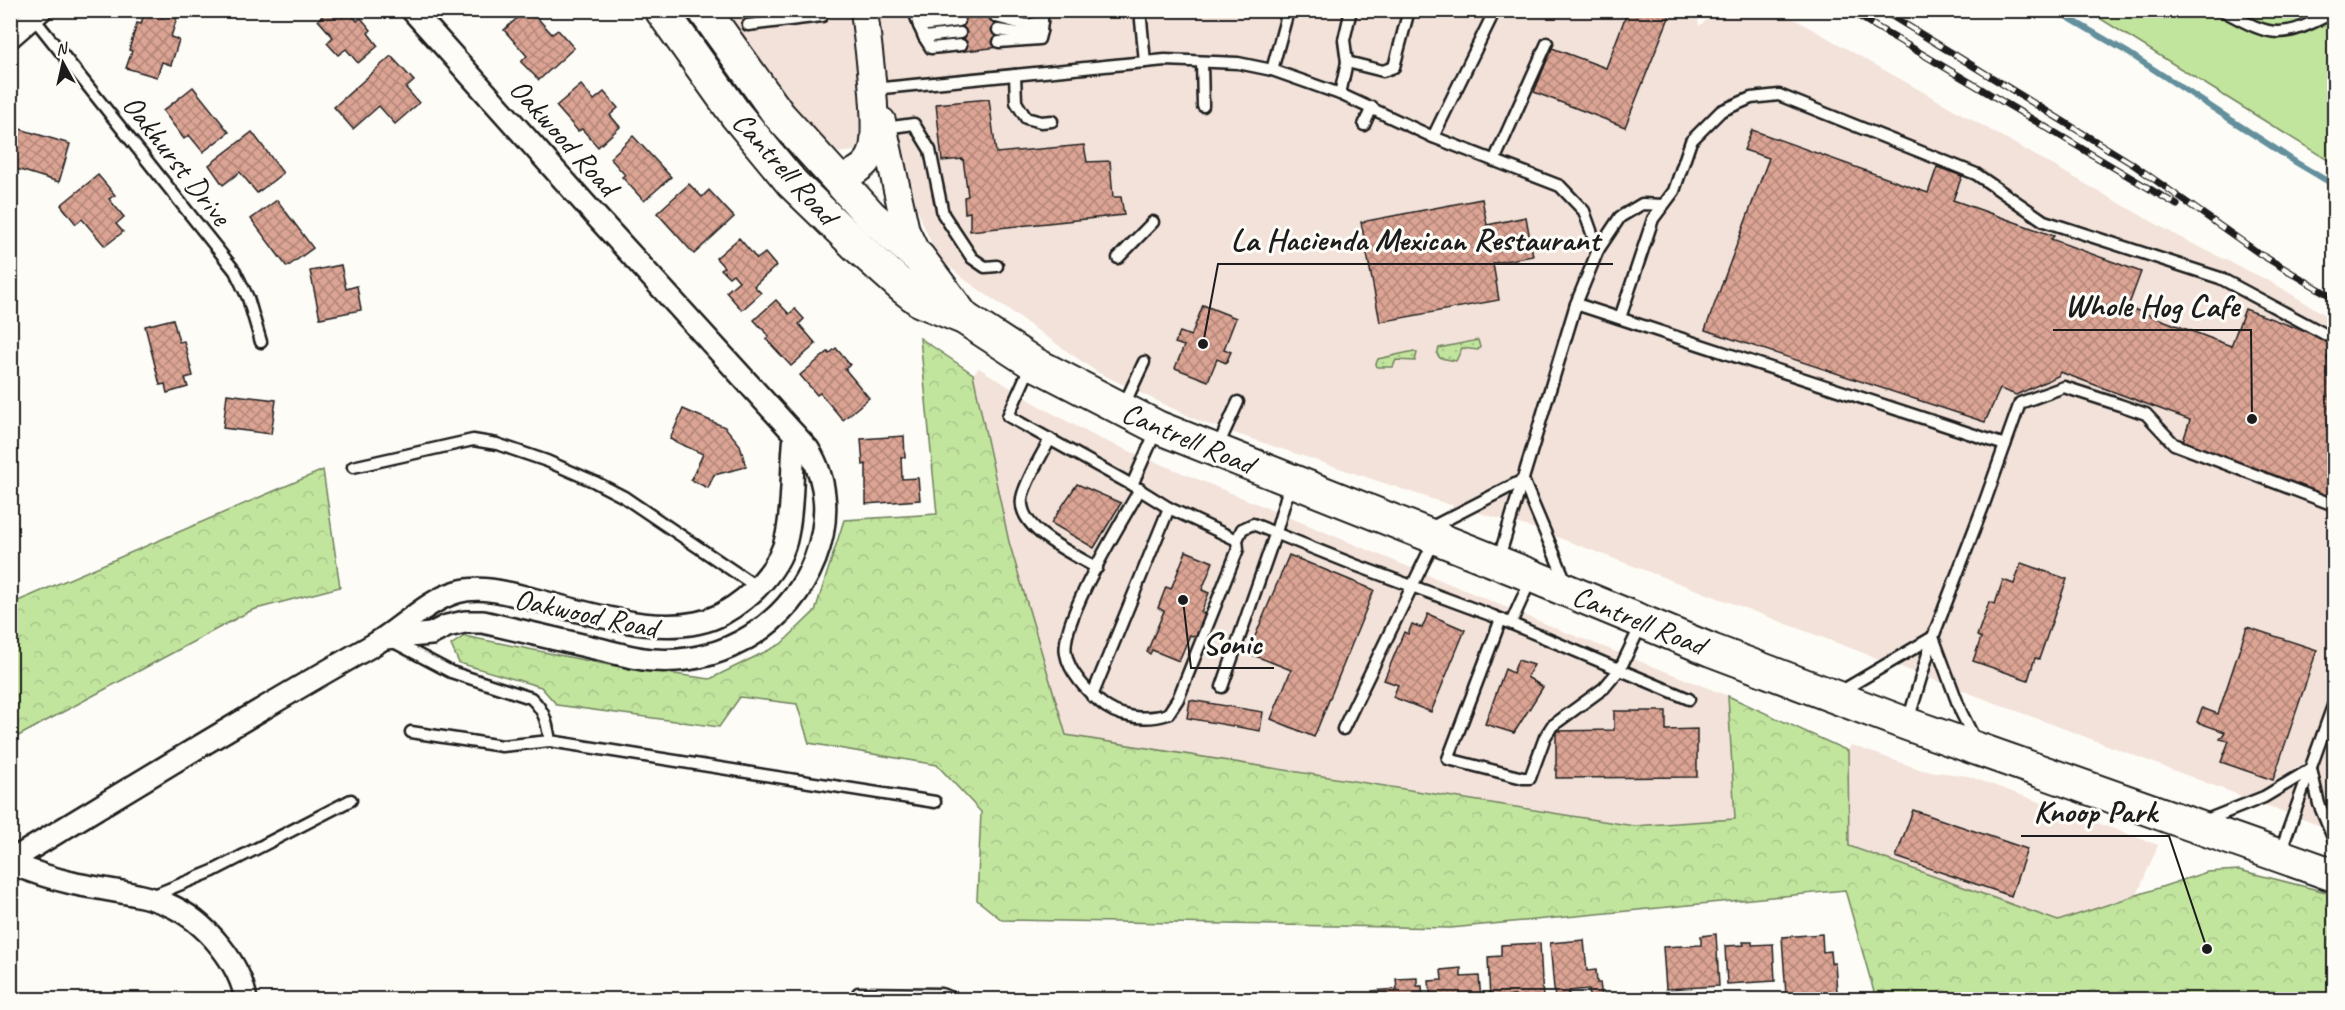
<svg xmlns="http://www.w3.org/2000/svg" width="2345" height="1010" font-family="Caveat,sans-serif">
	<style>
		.built { fill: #f3e2d9 }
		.green { fill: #c2e59e; stroke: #6f805d; stroke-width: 1.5 }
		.forest { fill: url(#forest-crowns); stroke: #6f805d; stroke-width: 1.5 }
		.garden { fill: url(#garden-dots); stroke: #6f805d; stroke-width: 1.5 }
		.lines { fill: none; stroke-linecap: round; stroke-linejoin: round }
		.stream { stroke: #63909c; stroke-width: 6 }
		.building { fill: url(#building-cross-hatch); stroke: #1c1c1c; stroke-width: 1.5 }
		.service-casing { stroke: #1c1c1c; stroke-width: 15 }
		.minor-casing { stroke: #1c1c1c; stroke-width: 26 }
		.tertiary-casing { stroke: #1c1c1c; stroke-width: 30 }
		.primary-casing { stroke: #1c1c1c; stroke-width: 36 }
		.service { stroke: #fdfcf7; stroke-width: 10 }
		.minor { stroke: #fdfcf7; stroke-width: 21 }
		.tertiary { stroke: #fdfcf7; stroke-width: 26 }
		.primary { stroke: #fdfcf7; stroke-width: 32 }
		.rail-casing { stroke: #1c1c1c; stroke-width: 7 }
		.rail { stroke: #fdfcf7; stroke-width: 4.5; stroke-dasharray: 14; stroke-linecap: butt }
		.labels { text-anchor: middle; stroke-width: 6; stroke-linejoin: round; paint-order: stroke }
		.street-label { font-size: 30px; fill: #1c1c1c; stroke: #fdfcf7 }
		.leader { fill: none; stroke: #1c1c1c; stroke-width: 2 }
		.callout-dot { fill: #1c1c1c; stroke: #fdfcf7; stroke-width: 2 }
		.callout-label { font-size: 32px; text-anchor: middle; font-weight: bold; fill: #1c1c1c; stroke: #fdfcf7; stroke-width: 6; stroke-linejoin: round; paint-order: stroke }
	</style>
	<defs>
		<pattern id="forest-crowns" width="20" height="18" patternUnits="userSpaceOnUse" patternTransform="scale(1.5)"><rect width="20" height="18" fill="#c2e59e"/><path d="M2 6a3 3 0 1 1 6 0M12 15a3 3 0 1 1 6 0" fill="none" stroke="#a6c488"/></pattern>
		<pattern id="garden-dots" width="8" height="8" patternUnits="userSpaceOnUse" patternTransform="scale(1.5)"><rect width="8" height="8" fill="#c2e59e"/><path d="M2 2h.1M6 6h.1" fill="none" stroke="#a6c488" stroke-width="1.8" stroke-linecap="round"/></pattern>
		<pattern id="building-cross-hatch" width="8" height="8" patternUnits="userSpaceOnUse" patternTransform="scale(1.5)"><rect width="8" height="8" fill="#dca494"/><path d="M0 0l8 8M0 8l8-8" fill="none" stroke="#b28578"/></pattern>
	</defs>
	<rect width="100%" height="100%" fill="#fdfcf7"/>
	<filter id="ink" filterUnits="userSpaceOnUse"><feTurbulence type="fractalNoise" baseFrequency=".0167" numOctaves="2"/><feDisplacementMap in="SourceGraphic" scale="12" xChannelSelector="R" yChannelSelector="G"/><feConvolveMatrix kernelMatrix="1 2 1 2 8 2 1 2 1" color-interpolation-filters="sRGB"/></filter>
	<g filter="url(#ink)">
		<g class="built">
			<polygon points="1697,10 1699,26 1718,11 1780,11 2181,238 2273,283 2334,320 2334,831 1533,528 1444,503 1201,422 1097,372 964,279 936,255 917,209 903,146 825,154 717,11"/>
			<polygon points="979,368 1041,407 1098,438 1563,631 1728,696 1735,819 1634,826 1066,735 1009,542 973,374"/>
			<polygon points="1851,745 1922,770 1968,776 2158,845 2137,895 2058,921 1849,846 1848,751"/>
		</g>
		<polygon class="green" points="2088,11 2334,11 2334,164"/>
		<g class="forest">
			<polygon points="920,338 973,374 1009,542 1066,735 1634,826 1735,819 1728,696 1848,751 1849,846 2058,921 2207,872 2239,870 2334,894 2334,999 1876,999 1845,890 1451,928 1002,920 977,900 981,812 937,765 809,743 797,704 740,697 719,727 557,705 541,687 459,663 451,645 464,636 609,665 710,679 781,644 815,611 844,520 937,514"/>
			<polygon points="323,470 340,587 252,610 11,740 11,604"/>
		</g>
		<g class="garden">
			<polygon points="1478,340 1480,347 1478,350 1462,348 1456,361 1440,358 1437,354 1439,348"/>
			<polygon points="1414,351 1417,353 1415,361 1396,360 1393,367 1377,367 1376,364 1378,359"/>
		</g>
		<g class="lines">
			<polyline class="stream" points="2055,10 2127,52 2297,163 2334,185"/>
		</g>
		<g class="building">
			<polygon points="145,10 164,10 178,14 171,37 179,40 171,65 162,62 157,77 126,68 132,51 129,50 137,23 141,24"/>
			<polygon points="329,10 348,10 357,21 361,18 371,30 368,33 378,46 358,63 346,49 338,55 327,43 333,37 318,20"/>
			<polygon points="526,10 530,10 552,34 558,30 574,48 539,80 521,62 527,56 504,30"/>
			<polygon points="943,10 995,10 999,47 957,52 957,47 962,46 958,14 944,15"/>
			<polygon points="1628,10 1672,10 1625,127 1534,92 1552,48 1606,68"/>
			<polygon points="391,56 414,81 406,88 419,103 395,124 379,106 353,129 334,107"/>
			<polygon points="581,85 594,100 604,92 618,108 610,115 620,127 598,147 582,129 578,131 556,106"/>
			<polygon points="193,87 229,132 203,152 189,135 184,139 163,111"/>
			<polygon points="989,99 996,153 1084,145 1087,162 1110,161 1113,197 1121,197 1124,215 970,231 970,212 965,213 964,197 968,196 963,159 942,161 936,104"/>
			<polygon points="10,126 70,144 59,182 10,167"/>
			<polygon points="1752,130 1928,193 1937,167 1962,176 1953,200 2054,236 2051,239 2141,272 2128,307 2231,346 2245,309 2334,342 2327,359 2334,362 2334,499 2183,441 2190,420 2060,372 2058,376 2016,395 2000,389 1985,422 1705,330 1769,158 1744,150"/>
			<polygon points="252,132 283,173 257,193 240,172 223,185 209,165"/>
			<polygon points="633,136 671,177 644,201 622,177 625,175 610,158"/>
			<polygon points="98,175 115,195 109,199 124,217 116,224 123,232 105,246 82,219 76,224 61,205"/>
			<polygon points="689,184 702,197 709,190 734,217 694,254 657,213"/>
			<polygon points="1482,199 1487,225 1526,217 1533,256 1493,263 1499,300 1380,322 1361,222"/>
			<polygon points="277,200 313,248 287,267 251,219"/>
			<polygon points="739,238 757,259 765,253 776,266 754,286 761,293 742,310 726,292 739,281 733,274 729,277 721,269 724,267 716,258"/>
			<polygon points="341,265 346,289 357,286 361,310 320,318 310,271"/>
			<polygon points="776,300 789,314 795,309 804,319 799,324 816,344 791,366 766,339 769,336 754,320"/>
			<polygon points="1203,305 1236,318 1224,349 1231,352 1226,363 1217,359 1208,381 1175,368 1184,346 1175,343 1180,332 1191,336"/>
			<polygon points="173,319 179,342 184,341 193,376 185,378 188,387 167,393 165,384 160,385 145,326"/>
			<polygon points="836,348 850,365 845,369 869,398 843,420 820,393 817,395 800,375 828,352 829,354"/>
			<polygon points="227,394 276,400 271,434 223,428"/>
			<polygon points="683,409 725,427 740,445 746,467 714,475 708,488 691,480 703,454 670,439"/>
			<polygon points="904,436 905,457 901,457 902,479 918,478 920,500 866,504 866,464 863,465 861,439"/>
			<polygon points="1077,484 1121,503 1094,548 1051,523"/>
			<polygon points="1186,551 1213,562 1202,590 1209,593 1201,612 1208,615 1198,638 1190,635 1179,661 1152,650 1150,654 1147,652 1164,611 1158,608 1166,587 1171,589"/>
			<polygon points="1289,555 1374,590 1314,737 1271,719 1291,670 1248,653"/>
			<polygon points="2021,563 2067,579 2039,659 2035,658 2028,680 1973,661 1981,638 1977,636 1989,602 1995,604 2003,580 2014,584"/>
			<polygon points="1428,614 1465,630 1431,712 1393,697 1398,685 1384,680 1404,632 1408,634 1412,624 1422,628"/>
			<polygon points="2247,627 2317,650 2273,780 2221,762 2229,741 2220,739 2225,732 2197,722 2202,708 2218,714"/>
			<polygon points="1518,660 1534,665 1527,677 1543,687 1514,733 1485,724 1505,669 1513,673"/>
			<polygon points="1190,700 1263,712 1260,731 1187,718"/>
			<polygon points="1614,711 1666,711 1666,730 1697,729 1697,777 1556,778 1556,731 1614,730"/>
			<polygon points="1913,810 2027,849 2011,896 1896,857"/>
			<polygon points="1716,934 1719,986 1666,989 1663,947 1701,945 1701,936"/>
			<polygon points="1822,934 1823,952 1830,951 1831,963 1835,963 1837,992 1786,995 1782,937"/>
			<polygon points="1584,940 1587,971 1596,970 1597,983 1600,983 1602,996 1589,997 1589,989 1569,991 1569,995 1563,996 1564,1000 1555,1000 1550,943"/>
			<polygon points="1743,942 1752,942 1752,945 1773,944 1775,981 1727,984 1725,946 1744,945"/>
			<polygon points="1540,943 1543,1000 1515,1000 1515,996 1507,996 1507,1000 1490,1000 1488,957 1501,956 1501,945"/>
			<polygon points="1461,968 1461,977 1479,976 1481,1000 1431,1000 1429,981 1442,980 1441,970"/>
			<polygon points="1417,978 1417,986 1422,986 1423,1000 1373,1000 1372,991 1397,989 1396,979"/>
		</g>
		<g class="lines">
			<defs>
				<g id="service">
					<polyline points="914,10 919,26 959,21"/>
					<polyline points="1140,10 1145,62"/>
					<path d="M2222,10c53,29 59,29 112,2"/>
					<polyline points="32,16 235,271 248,298 261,342"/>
					<polyline points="996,17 1027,25 1042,21 1042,10"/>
					<polyline points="748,25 822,16 822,10"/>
					<polyline points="919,26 924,37 960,33"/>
					<polyline points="998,30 1027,34 1041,31 1042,21"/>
					<polyline points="924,37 931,48 961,45"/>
					<polyline points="999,42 1039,39 1041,31"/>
					<polyline points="1202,62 1203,106"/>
					<polyline points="1347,62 1383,71 1394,67 1409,10"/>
					<polyline points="1272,70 1287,15"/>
					<polyline points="1015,75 1016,102 1026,118 1041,122 1052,121"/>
					<polyline points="873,89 1165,60 1238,63 1272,70 1340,94 1433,137 1560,186 1584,211 1598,250 1576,304 1498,561"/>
					<polyline points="1340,94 1347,62 1344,40 1351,10"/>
					<polyline points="1364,125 1372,107"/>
					<polyline points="885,128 914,124 930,150 943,214 972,258 985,267 997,266"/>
					<polyline points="1433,137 1495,10"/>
					<polyline points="1494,161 1547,43"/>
					<polyline points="1598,250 1620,217 1642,204 1663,205"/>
					<polyline points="1118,258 1153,222"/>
					<polyline points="1576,304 2005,445"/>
					<polyline points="1620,318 1653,219 1674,191 1691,141 1721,111 1751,98 1779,95 1976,174 2044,221 2220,278 2334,339"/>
					<polyline points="1031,365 1008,416 1132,485"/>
					<polyline points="1123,407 1144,362"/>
					<polyline points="1156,431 1132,485 1169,508 1237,540"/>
					<path d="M1050,439c-9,18 -21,36 -27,55 -11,34 51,60 74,74"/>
					<polyline points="1217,448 1238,402"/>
					<polyline points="353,467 473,440 497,444 547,461 595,482 624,497 757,587"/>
					<polyline points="1523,480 1566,582"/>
					<path d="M1140,489c-18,33 -81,132 -74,165 3,18 21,37 34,48 17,16 47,19 68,12l10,-15 60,-150 -1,-9 5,-11 11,-5 102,41 138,51 196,83"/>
					<polyline points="1430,528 1523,480"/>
					<polyline points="1501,619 1448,759 1523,778 1530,778 1545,737 1552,726 1604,688 1620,669 1641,625"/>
					<polyline points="1511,623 1531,579"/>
					<polyline points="1933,637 1961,712 1976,742"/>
					<path d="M392,641l59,31 80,26c14,13 16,25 19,43l385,61"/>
					<polyline points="1222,687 1276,532 1290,484"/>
					<polyline points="1838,693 1933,637"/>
					<polyline points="1092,696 1169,508"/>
					<polyline points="1908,721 1933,637 1984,504 2020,403 2064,387 2120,405 2146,414 2174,444 2334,505"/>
					<polyline points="1343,729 1435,539"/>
					<polyline points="411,732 502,746 550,741"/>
					<polyline points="2311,769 2319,804 2334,840"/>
					<polyline points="2204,821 2264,797 2311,769"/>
					<polyline points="2280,853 2334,703"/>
					<polyline points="152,896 213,871 351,800"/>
					<polyline points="858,993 941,994 959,1000"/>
				</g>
				<g id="minor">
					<polyline points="10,37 41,10"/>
					<path d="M386,638l45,-4 16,-8 18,-4h18c39,9 77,18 116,27 17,4 36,10 54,11 70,5 136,-35 162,-101 14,-36 14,-77 -7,-110l-213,-234 -183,-205"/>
					<path d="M10,861c121,-73 240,-147 363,-216 28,-16 53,-44 84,-53 24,-7 51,1 75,7 54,13 138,43 190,15 29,-16 59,-46 65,-79 7,-33 4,-67 8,-100"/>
					<path d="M10,863c22,9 44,16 66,21 60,12 102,9 144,62 12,15 23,34 26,54"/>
				</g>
				<g id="tertiary">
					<polyline points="882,121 906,231 918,256"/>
					<path d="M837,181c12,-6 27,-12 33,-24 12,-22 -3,-118 -6,-147"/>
				</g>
				<g id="primary">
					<polyline points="661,10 736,115 792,183 857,246 903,287 921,301 964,318 1033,363 1157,427 1532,576 1711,650 1907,724 2334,875"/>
					<polyline points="704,10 779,115 871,216 919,258 964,318"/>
				</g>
			</defs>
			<use href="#service" class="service-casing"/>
			<use href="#minor" class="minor-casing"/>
			<use href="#tertiary" class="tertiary-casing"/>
			<use href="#primary" class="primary-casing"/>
			<use href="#service" class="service"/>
			<use href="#minor" class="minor"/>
			<use href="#tertiary" class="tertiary"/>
			<use href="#primary" class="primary"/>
			<defs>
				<g id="rail">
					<polyline points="1848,10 2177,205"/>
					<polyline points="1882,10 2131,163 2260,254 2334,298"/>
				</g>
			</defs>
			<use href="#rail" class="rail-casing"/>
			<use href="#rail" class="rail"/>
		</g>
	</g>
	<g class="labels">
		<g class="street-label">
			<text transform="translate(564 137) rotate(48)" y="10">Oakwood Road</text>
			<text transform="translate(177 160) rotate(52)" y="10">Oakhurst Drive</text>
			<text transform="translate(785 168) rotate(48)" y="10">Cantrell Road</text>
			<text transform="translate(1188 438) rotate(23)" y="10">Cantrell Road</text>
			<text transform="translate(586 613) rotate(12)" y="10">Oakwood Road</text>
			<text transform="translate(1639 620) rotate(22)" y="10">Cantrell Road</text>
		</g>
	</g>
	<path class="leader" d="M1203 344L1218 264H1613M2252 419L2251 330H2053M1183 600L1191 668H1274M2207 949L2169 836H2021"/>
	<g class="callout-dot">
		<circle cx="1203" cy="344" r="6"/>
		<circle cx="2252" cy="419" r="6"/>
		<circle cx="1183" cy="600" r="6"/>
		<circle cx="2207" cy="949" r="6"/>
	</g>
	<g class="callout-label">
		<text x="1415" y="250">La Hacienda Mexican Restaurant</text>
		<text x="2152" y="316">Whole Hog Cafe</text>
		<text x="1232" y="654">Sonic</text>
		<text x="2095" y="822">Knoop Park</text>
	</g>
	<rect width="2345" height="1010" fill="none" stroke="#fdfcf7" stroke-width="36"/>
	<rect x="18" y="18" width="2309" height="974" fill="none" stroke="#1c1c1c" stroke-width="2" filter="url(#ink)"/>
	<g transform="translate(63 63) rotate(352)" stroke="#fdfcf7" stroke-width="4.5" paint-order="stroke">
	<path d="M0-4.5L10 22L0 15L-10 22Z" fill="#1c1c1c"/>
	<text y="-9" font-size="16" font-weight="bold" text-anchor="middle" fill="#1c1c1c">N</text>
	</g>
</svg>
